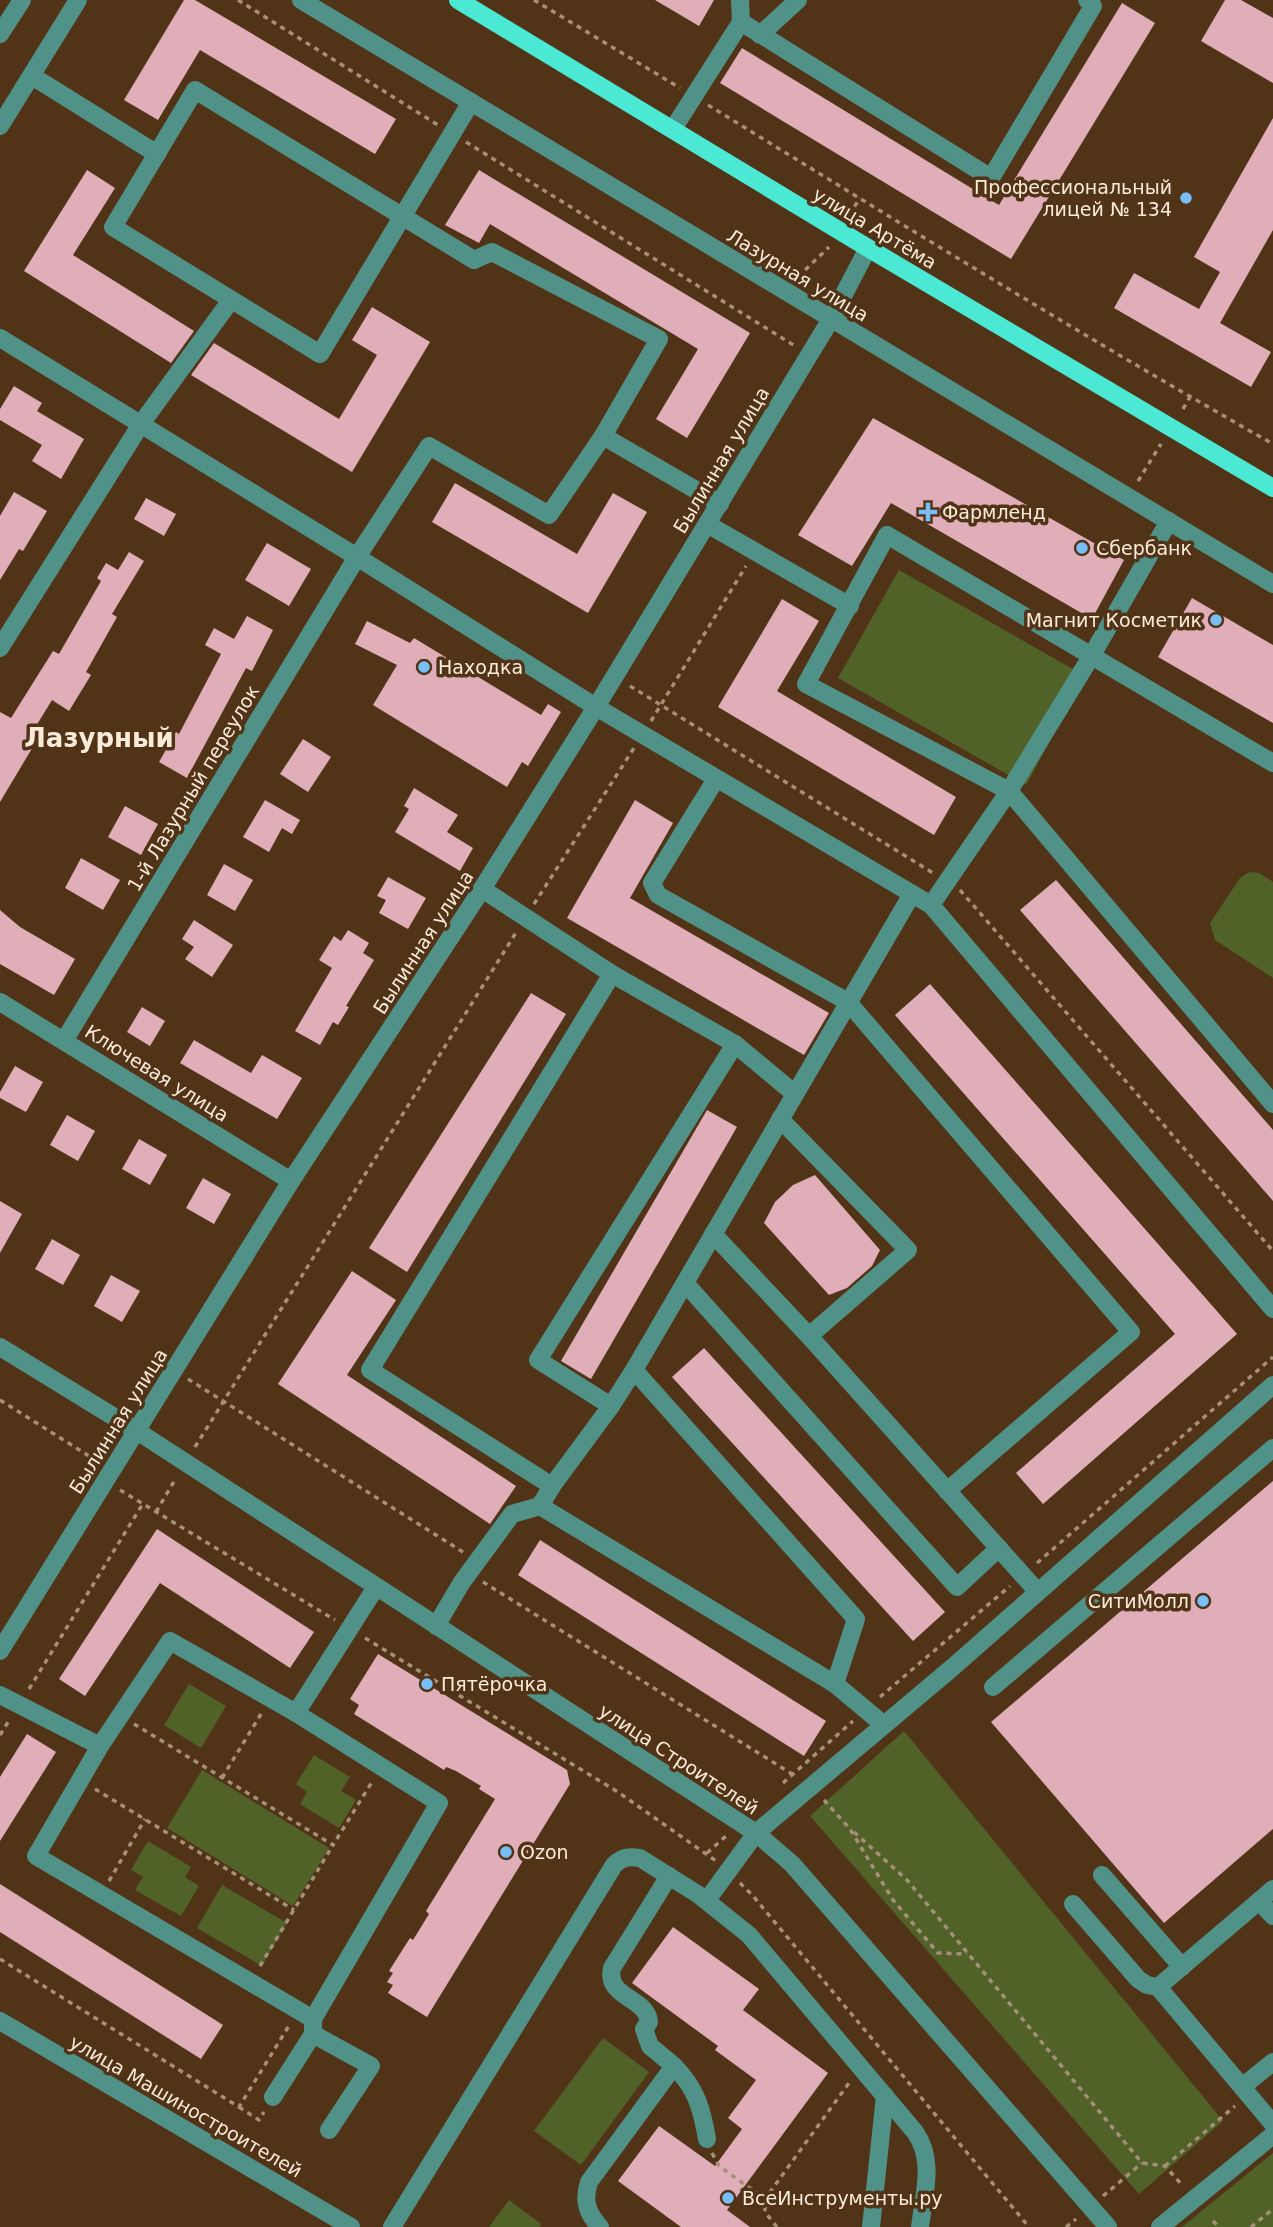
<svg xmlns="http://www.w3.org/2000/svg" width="1273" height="2227" font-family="'DejaVu Sans',sans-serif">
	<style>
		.green { fill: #516228 }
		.building { fill: #dfaeb9 }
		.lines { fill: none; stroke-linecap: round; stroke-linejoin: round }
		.path { stroke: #a78f79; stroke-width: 3.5; stroke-dasharray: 5 5; stroke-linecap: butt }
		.minor { stroke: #509288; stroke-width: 18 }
		.major { stroke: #4be8d4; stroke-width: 18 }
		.poi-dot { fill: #78bff7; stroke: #513418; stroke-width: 2.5 }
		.labels { text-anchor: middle; stroke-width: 7; stroke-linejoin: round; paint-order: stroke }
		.poi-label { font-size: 19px; fill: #fdebda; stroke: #513418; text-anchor: start }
		.street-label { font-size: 19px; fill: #fdebda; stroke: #513418 }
		.district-label { font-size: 26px; font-weight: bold; fill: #fdebda; stroke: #513418 }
	</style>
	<rect width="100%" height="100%" fill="#513418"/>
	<g class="green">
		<polygon points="899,570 1085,676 1026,785 838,678"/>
		<polygon points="1249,872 1259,873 1273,882 1273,978 1215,940 1210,923 1240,878"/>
		<polygon points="189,1684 226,1706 201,1748 164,1725"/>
		<polygon points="904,1731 1223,2121 1139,2194 810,1816"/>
		<polygon points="314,1755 350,1777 341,1791 356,1800 339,1828 300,1804 307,1792 296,1784"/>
		<polygon points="202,1770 329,1848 293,1906 167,1828"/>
		<polygon points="148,1841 191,1867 185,1877 199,1886 181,1916 135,1890 143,1877 131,1870"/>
		<polygon points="222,1885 287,1923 262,1966 197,1928"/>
		<polygon points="603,2038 649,2072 581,2165 534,2131"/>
		<polygon points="1273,2153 1273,2227 1182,2227"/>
		<polygon points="509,2200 541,2224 539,2227 489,2227"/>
	</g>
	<g class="building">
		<polygon points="184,0 195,0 396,119 375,154 200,50 158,120 124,100"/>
		<polygon points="655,0 714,0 699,26"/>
		<polygon points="1225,0 1241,0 1273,18 1273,83 1201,41"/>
		<polygon points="1122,3 1155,23 1011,259 720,83 742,48 999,205"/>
		<polygon points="1273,118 1273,230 1220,323 1271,352 1251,387 1114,308 1134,273 1199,309 1220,272 1194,257"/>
		<polygon points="87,170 115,188 73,255 194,331 171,363 24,271"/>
		<polygon points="479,170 750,333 687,438 656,419 698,349 490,224 479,243 445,225"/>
		<polygon points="372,307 430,342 352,472 191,375 214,343 339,419 377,355 352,340"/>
		<polygon points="14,386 42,403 37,411 84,439 61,479 32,461 42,445 0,420 0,409"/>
		<polygon points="873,418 1124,560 1092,619 891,503 852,566 798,535"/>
		<polygon points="455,483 577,554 613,493 647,512 588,613 432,522"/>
		<polygon points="14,492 47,511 23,551 19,549 0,580 0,516"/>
		<polygon points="146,498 176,514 164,536 134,519"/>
		<polygon points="267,543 311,569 289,606 245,580"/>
		<polygon points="129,552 144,561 112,614 117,617 86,672 91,675 69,711 52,700 33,731 40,735 0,802 0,712 11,718 53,651 59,654 101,581 97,578 106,563 118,570"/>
		<polygon points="1192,598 1273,645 1273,723 1158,657"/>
		<polygon points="782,599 819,621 777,691 956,797 934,835 718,707"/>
		<polygon points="247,616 273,630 252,671 246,668 187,778 159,762 176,732 179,734 221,654 205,645 214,628 234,639"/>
		<polygon points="367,621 410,643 414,638 541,715 548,704 561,712 528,766 522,762 507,787 373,705 397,665 355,644"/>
		<polygon points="303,739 331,757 308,792 280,774"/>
		<polygon points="414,788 458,815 447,832 473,848 460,871 395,832 409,809 404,806"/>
		<polygon points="265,800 300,820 292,834 282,828 269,852 243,837"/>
		<polygon points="635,800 673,823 630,898 829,1013 804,1055 567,918"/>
		<polygon points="125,806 158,824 141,855 108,837"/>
		<polygon points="81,858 120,880 103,910 65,888"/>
		<polygon points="224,864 253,880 235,911 207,895"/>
		<polygon points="388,877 426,898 408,929 379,913 386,900 377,896"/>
		<polygon points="1056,880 1273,1130 1273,1201 1020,910"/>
		<polygon points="0,910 20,927 75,959 54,995 0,964"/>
		<polygon points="194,920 233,945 212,977 185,959 194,947 182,939"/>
		<polygon points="348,930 369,943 363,953 374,960 346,1006 349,1007 338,1025 333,1022 320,1045 295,1031 332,968 319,960 334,936 341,941"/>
		<polygon points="930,984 1237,1334 1043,1504 1016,1473 1175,1334 895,1015"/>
		<polygon points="531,993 566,1014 407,1272 369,1248"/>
		<polygon points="142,1007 165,1021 150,1046 127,1032"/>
		<polygon points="194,1040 251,1073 262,1055 302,1078 277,1119 180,1063"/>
		<polygon points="15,1066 43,1082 26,1112 0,1098 0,1092"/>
		<polygon points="707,1110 737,1127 591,1379 561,1361"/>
		<polygon points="67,1115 95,1131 78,1161 50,1145"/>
		<polygon points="139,1139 167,1155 150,1185 122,1169"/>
		<polygon points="815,1175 880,1250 872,1266 847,1288 829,1295 764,1223 775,1202 793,1185"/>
		<polygon points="203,1178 231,1194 214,1224 186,1208"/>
		<polygon points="0,1201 22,1214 0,1253"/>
		<polygon points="52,1239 80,1255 63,1285 35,1269"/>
		<polygon points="352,1271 396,1300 347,1375 516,1486 490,1524 278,1384"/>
		<polygon points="111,1275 140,1291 122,1322 94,1306"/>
		<polygon points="704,1348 945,1612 913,1641 672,1377"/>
		<polygon points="1273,1481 1273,1829 1164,1923 991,1722"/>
		<polygon points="157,1529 314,1632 290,1668 160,1583 85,1696 59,1679"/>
		<polygon points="540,1540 826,1721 804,1756 518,1575"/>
		<polygon points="378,1654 567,1770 570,1784 427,2017 388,1993 393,1985 387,1982 393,1973 389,1971 410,1938 413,1940 429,1914 426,1911 495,1799 479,1789 481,1786 456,1771 446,1767 444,1770 354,1714 359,1705 350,1699"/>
		<polygon points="27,1734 56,1752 0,1841 0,1777"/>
		<polygon points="0,1884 223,2025 201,2059 0,1932"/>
		<polygon points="673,1927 759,1989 743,2010 828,2073 727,2210 750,2227 681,2227 618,2181 659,2126 715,2166 742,2129 728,2118 756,2080 715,2050 718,2046 632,1983"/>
	</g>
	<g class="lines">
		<g class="path">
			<polyline points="238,0 438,125"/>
			<polyline points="534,0 680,88"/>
			<path d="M708,105c187,115 374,231 565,339"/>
			<polyline points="466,142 795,346"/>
			<polyline points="849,215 860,198"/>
			<polyline points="798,277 829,247"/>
			<polyline points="1183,409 1190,397"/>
			<polyline points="1138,481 1161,444"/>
			<polyline points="630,686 933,873"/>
			<polyline points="651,721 746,566"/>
			<polyline points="960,890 1273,1251"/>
			<polyline points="534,904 634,748"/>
			<polyline points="188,1379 463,1552"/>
			<polyline points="0,1400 97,1461"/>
			<polyline points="195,1447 517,931"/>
			<polyline points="120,1490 335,1620"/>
			<polyline points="156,1512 176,1478"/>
			<polyline points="1037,1563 1273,1357"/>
			<polyline points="483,1582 797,1777"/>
			<polyline points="365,1638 618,1792 716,1861"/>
			<polyline points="29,1689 142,1505"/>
			<polyline points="880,1697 1010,1586"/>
			<polyline points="134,1724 333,1845 372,1782"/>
			<polyline points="0,1735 10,1719"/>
			<polyline points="222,1778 261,1714"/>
			<polyline points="783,1783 853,1721"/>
			<polyline points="95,1789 294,1910"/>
			<polyline points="824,1800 850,1829 893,1900 938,1953 967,1954"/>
			<polyline points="854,1832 907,1880 1142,2163 1165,2166 1183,2186"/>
			<polyline points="707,1853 726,1836"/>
			<polyline points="109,1881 145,1819"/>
			<polyline points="740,1883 753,1896 1029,2227"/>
			<polyline points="0,1959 239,2107 290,2024"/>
			<polyline points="260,1966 333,1845"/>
			<polyline points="239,2107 259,2120 264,2112"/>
			<polyline points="712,2153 719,2166 765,2199"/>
			<polyline points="1165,2166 1235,2106"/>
			<polyline points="1103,2196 1142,2163"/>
			<polyline points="1213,2221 1219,2227"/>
			<polyline points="777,2227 765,2212 765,2199 849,2083"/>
			<polyline points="1066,2227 1076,2219"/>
			<polyline points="1251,2227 1273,2209"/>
		</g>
		<g class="minor">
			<polyline points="301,0 1273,584"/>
			<polyline points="740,0 741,22 991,178 1093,6 1087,0"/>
			<polyline points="0,34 22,0"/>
			<polyline points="760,35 798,0"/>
			<polyline points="32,76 157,154"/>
			<path d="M471,102c-50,84 -101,168 -151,252l-207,-127 82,-137 279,170 18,-8 167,87 -56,97"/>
			<polyline points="0,126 78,0"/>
			<polyline points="673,129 741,22"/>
			<polyline points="0,338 357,557 596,707 931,905 1273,1309"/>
			<polyline points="707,524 850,606"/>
			<polyline points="0,648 141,424 231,300"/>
			<polyline points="1273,763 887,535 806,684 1009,791 1273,1104"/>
			<polyline points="716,779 652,883 658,895 848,1002 1131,1332 947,1491"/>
			<polyline points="482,889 612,974 735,1044 795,1094"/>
			<polyline points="931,905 1009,791 1092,655 1169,521"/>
			<polyline points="0,1002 291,1181"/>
			<polyline points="64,1041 357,557 429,446 549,515 603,436 720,504"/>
			<polyline points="780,1119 908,1250 809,1336"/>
			<polyline points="713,1234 809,1336 1037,1591"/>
			<polyline points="685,1283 957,1587 999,1548"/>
			<polyline points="0,1347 137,1431 756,1833 792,1864 1108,2227"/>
			<polyline points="634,1370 856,1619 835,1684"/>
			<polyline points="611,1406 538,1360 735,1044"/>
			<polyline points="552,1486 370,1370 612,974"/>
			<polyline points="540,1506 835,1684 884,1725"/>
			<polyline points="436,1626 462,1582 512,1514 540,1506 552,1486 611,1406 634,1370 912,894"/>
			<polyline points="0,1651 291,1181 482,889 596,707 831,319 868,248"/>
			<polyline points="993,1687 1273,1448"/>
			<polyline points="0,1695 100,1746 170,1641 296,1713 376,1587"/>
			<polyline points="100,1746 36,1856 313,2019 439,1803 296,1713"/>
			<polyline points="1102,1875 1182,1967"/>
			<polyline points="1273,1889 1259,1901 1273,1916"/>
			<polyline points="707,1900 756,1833 953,1667 1273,1385"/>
			<polyline points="1073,1904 1138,1979 1147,1985 1158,1987 1242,2087"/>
			<polyline points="1158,1987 1259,1901"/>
			<polyline points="0,2021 351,2227"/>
			<polyline points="313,2034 371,2066 329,2130"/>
			<polyline points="1273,2062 1242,2087 1273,2124"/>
			<path d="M674,2066c22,22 28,43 33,73"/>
			<polyline points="273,2097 313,2034 313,2022"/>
			<path d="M392,2227l222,-362c8,-8 15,-9 26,-7l59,37 50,40 166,197c20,28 9,62 5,95"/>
			<path d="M600,2227c-13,-14 -17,-26 -11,-45l85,-116 -24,-20 -6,-17 5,-7c-2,-25 -44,-24 -37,-54l57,-92"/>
			<polyline points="871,2227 885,2096"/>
			<polyline points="1160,2227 1273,2135"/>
		</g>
		<polyline class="major" points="458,0 868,248 1273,488"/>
	</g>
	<g class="poi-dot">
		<circle cx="1186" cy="198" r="7"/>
		<path d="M924.5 501.5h7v7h7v7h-7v7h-7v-7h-7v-7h7z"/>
		<circle cx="1082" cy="548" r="7"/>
		<circle cx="1216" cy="620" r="7"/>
		<circle cx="424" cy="667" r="7"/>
		<circle cx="1203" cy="1601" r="7"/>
		<circle cx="427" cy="1684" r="7"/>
		<circle cx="506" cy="1852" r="7"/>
		<circle cx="728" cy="2198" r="7"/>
	</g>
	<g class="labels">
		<g class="poi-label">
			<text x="1172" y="194" text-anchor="end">Профессиональный<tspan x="1172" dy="22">лицей № 134</tspan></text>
			<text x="942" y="519">Фармленд</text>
			<text x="1096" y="555">Сбербанк</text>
			<text x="1202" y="627" text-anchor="end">Магнит Косметик</text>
			<text x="438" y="674">Находка</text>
			<text x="1189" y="1608" text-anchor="end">СитиМолл</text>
			<text x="441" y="1691">Пятёрочка</text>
			<text x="520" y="1859">Ozon</text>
			<text x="742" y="2205">ВсеИнструменты.ру</text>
		</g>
		<g class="street-label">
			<text transform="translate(875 228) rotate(31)" y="7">улица Артёма</text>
			<text transform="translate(798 275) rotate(31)" y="7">Лазурная улица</text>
			<text transform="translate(721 460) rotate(-59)" y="7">Былинная улица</text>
			<text transform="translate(193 788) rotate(-59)" y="7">1-й Лазурный переулок</text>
			<text transform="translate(423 942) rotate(-57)" y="7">Былинная улица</text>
			<text transform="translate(157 1073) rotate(32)" y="7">Ключевая улица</text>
			<text transform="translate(118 1421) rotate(-58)" y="7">Былинная улица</text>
			<text transform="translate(679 1759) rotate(33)" y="7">улица Строителей</text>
			<text transform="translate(186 2106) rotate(30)" y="7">улица Машиностроителей</text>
		</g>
		<g class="district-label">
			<text x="99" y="747">Лазурный</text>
		</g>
	</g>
</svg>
